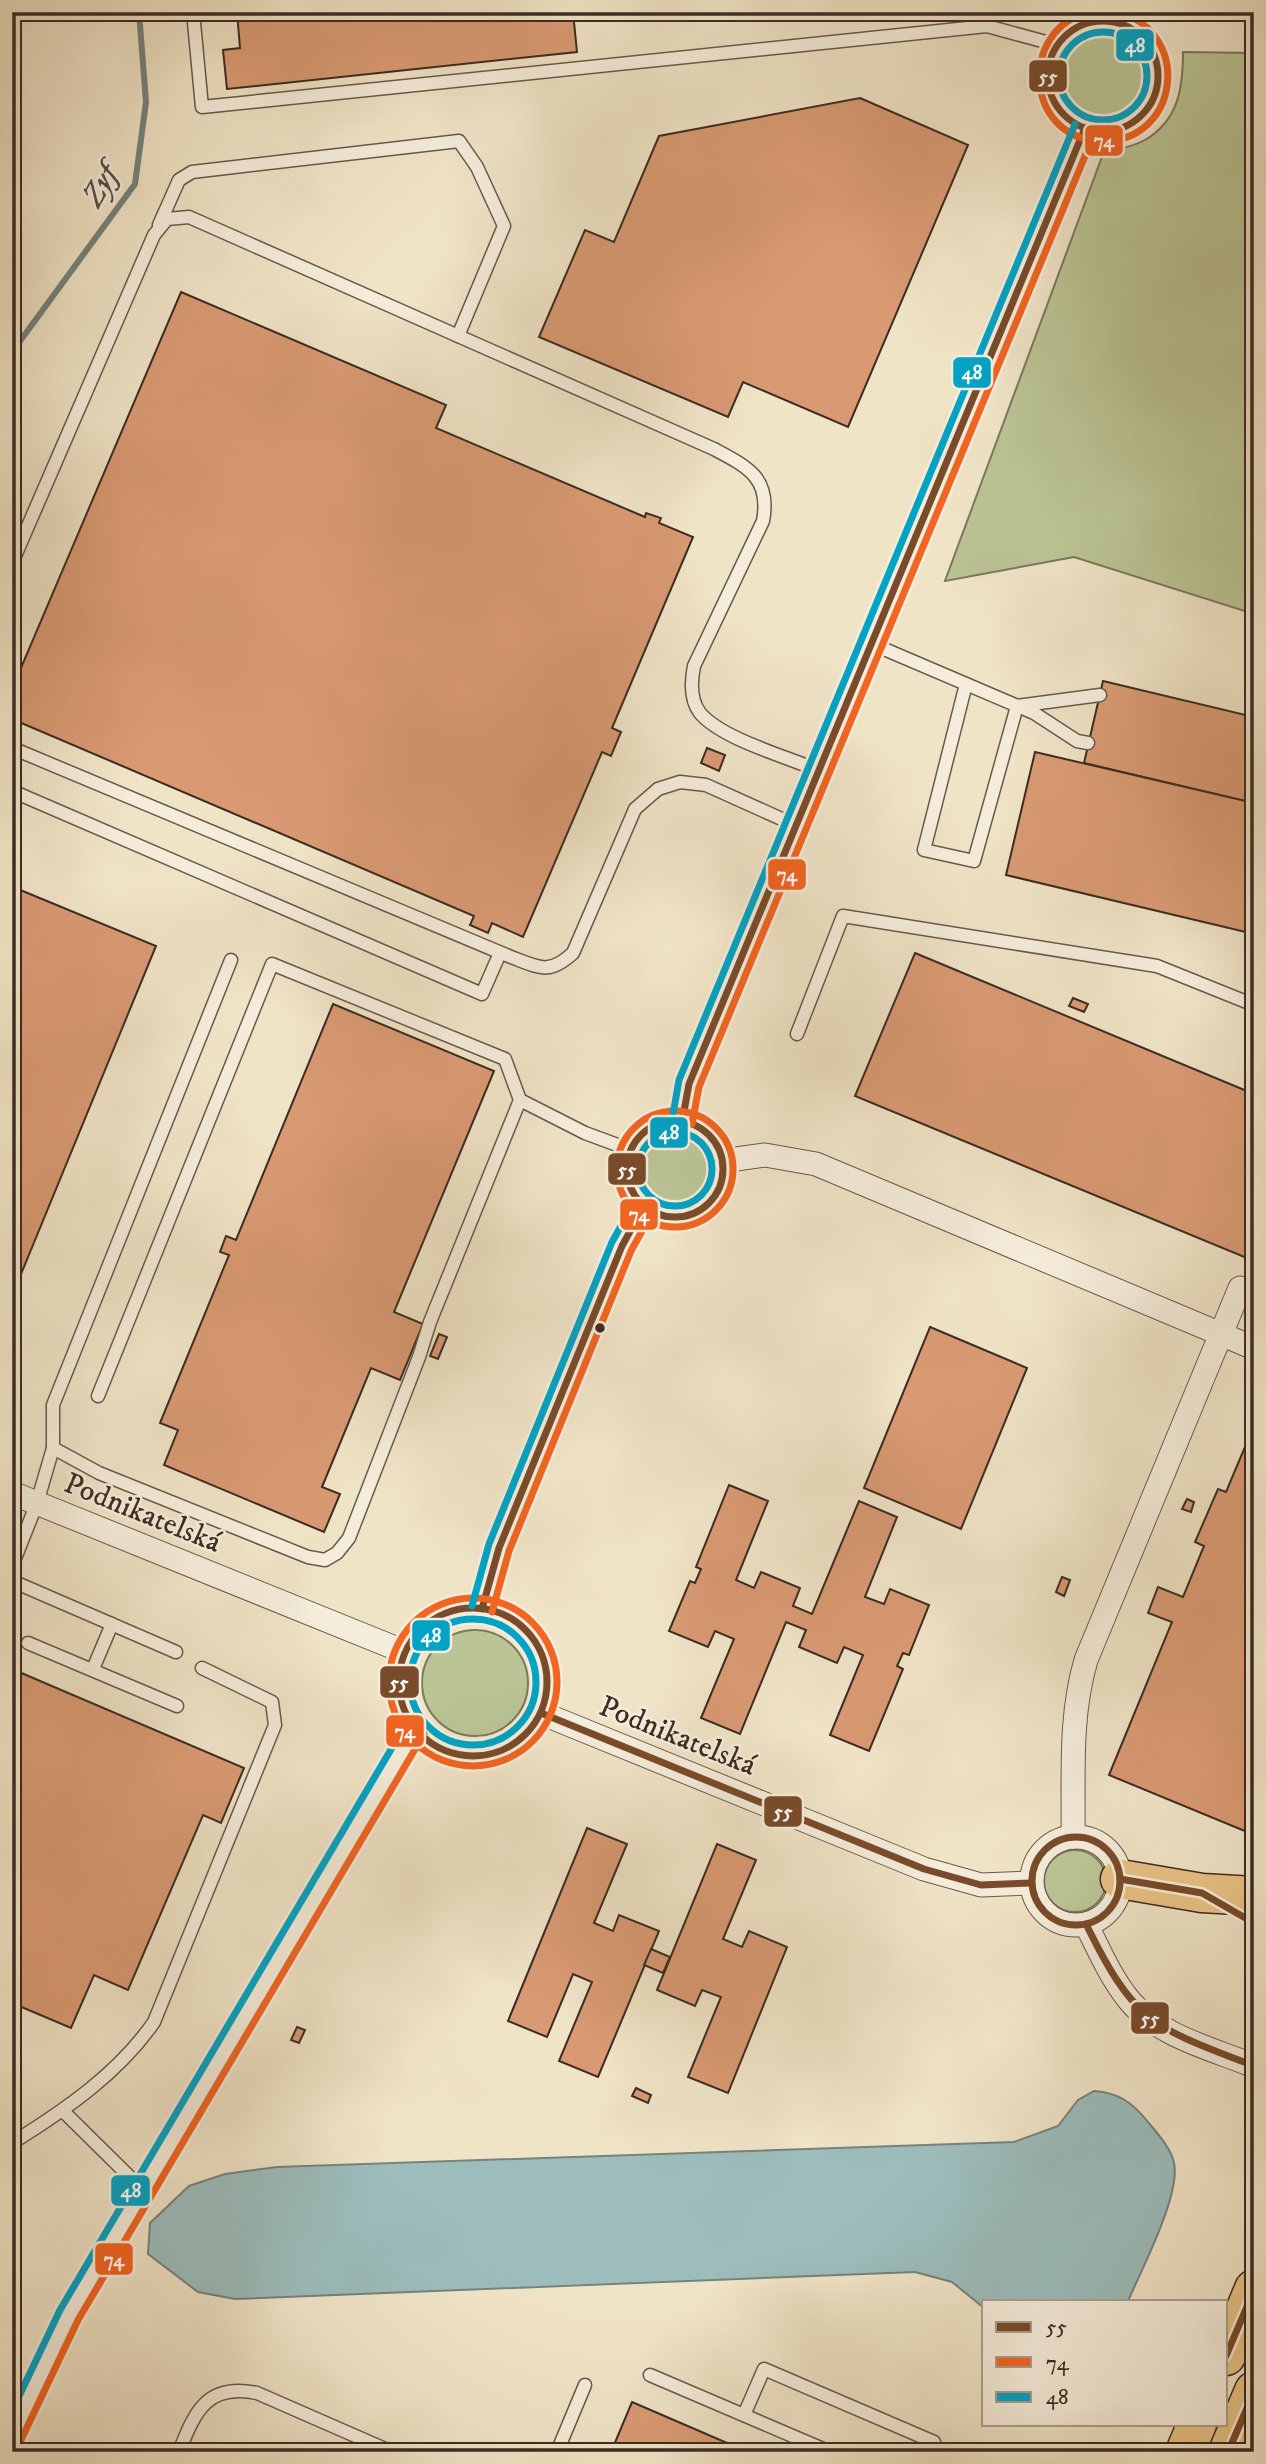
<svg xmlns="http://www.w3.org/2000/svg" width="1266" height="2464" font-family="'IM FELL DW Pica',serif">
	<style>
		.green { fill: #bbc495; stroke: #7c785c; stroke-width: 2 }
		.water { fill: #9cbdbc; stroke: #76837e; stroke-width: 2 }
		.lines { fill: none; stroke-linecap: round; stroke-linejoin: round }
		.stream { stroke: #76837e; stroke-width: 6 }
		.building { fill: #d99a73; stroke: #3c2b22; stroke-width: 2 }
		.lane-casing { stroke: #69594b; stroke-width: 15 }
		.street-casing { stroke: #69594b; stroke-width: 25 }
		.highway-casing { stroke: #3c2b22; stroke-width: 41 }
		.lane { stroke: #f5eddb; stroke-width: 12 }
		.street { stroke: #f5eddb; stroke-width: 23 }
		.highway { stroke: #e8c284; stroke-width: 38 }
		.bus-1-casing { stroke: #f5eddb; stroke-width: 12 }
		.bus-2-casing { stroke: #f5eddb; stroke-width: 12 }
		.bus-3-casing { stroke: #f5eddb; stroke-width: 12 }
		.bus-1 { stroke: #7a4b2a; stroke-width: 7 }
		.bus-2 { stroke: #f26522; stroke-width: 7 }
		.bus-3 { stroke: #03a3c5; stroke-width: 7 }
		.bus-dot { fill: #3c2b22; stroke: #f5eddb; stroke-width: 2.5 }
		.labels { text-anchor: middle; stroke-width: 5; stroke-linejoin: round; paint-order: stroke }
		.street-label { font-size: 30px; fill: #3c2b22; stroke: #f5eddb }
		.water-label { font-size: 32px; font-style: italic; fill: #545048; stroke: #f5eddb }
		.line-badge { stroke: #f5eddb; stroke-width: 2.5 }
		.badge-label { font-size: 19px; text-anchor: middle; font-weight: bold; fill: #fff }
	</style>
	<rect width="100%" height="100%" fill="#f0e4c7"/>
	<filter id="stains"><feTurbulence type="fractalNoise" baseFrequency=".00286" numOctaves="4"/><feColorMatrix values="0 0 0 0 .2 0 0 0 0 .09 0 0 0 0 .02 0 0 0 .5 -.17"/></filter>
	<radialGradient id="worn" r=".72"><stop offset=".6" stop-color="#630" stop-opacity="0"/><stop offset="1" stop-color="#630" stop-opacity=".3"/></radialGradient>
	<g class="green">
		<circle cx="1106" cy="75" r="43"/>
		<path d="M1183,52l71,1v561l-180,-57 -129,24 158,-427c13,-5 30,-7 42,-14 34,-20 38,-53 38,-88z"/>
		<circle cx="674" cy="1169" r="33"/>
		<circle cx="475" cy="1683" r="53"/>
		<circle cx="1075" cy="1881" r="31"/>
	</g>
	<path class="water" d="M1094,2091c25,2 38,11 54,31 9,11 23,26 26,41 7,31 -33,108 -46,138h-144v7l-32,-26 -37,-10 -680,27 -37,-7 -50,-38 2,-31 39,-37 36,-12 52,-7 737,-25 44,-16 20,-26z"/>
	<g class="lines">
		<polyline class="stream" points="12,352 135,184 146,102 139,12"/>
	</g>
	<g class="building">
		<polygon points="237,12 573,12 577,52 227,89 223,50 240,48"/>
		<polygon points="860,98 968,145 848,427 743,382 728,417 539,337 585,230 614,242 659,136"/>
		<polygon points="181,292 446,405 436,428 645,517 646,513 661,518 659,523 693,537 612,728 621,732 611,756 602,752 523,937 492,923 488,933 470,925 474,916 12,719 12,689"/>
		<polygon points="1103,681 1254,717 1254,803 1084,763"/>
		<polygon points="707,748 725,755 719,771 701,763"/>
		<polygon points="1035,752 1254,803 1254,934 1006,875"/>
		<polygon points="13,887 156,946 12,1296 12,889"/>
		<polygon points="915,953 1254,1094 1254,1261 855,1096"/>
		<polygon points="1073,998 1088,1004 1084,1012 1069,1006"/>
		<polygon points="333,1004 494,1071 394,1312 423,1324 400,1380 371,1368 322,1487 340,1494 324,1532 164,1465 178,1430 160,1423 229,1255 220,1252 226,1236 236,1240"/>
		<polygon points="930,1327 1027,1368 961,1529 864,1488"/>
		<polygon points="439,1334 447,1337 438,1359 430,1356"/>
		<polygon points="1250,1435 1254,1436 1252,1834 1109,1775 1172,1622 1148,1613 1158,1587 1183,1597 1204,1546 1195,1542 1218,1489 1226,1492"/>
		<polygon points="729,1485 768,1501 736,1580 754,1588 761,1572 800,1588 793,1606 812,1614 859,1501 897,1517 865,1597 884,1604 890,1589 929,1605 909,1655 903,1653 897,1666 903,1669 869,1751 830,1735 863,1655 844,1647 837,1663 799,1647 806,1630 786,1622 740,1734 701,1718 734,1639 715,1631 708,1647 669,1631 690,1581 695,1583 701,1569 696,1567"/>
		<polygon points="1187,1499 1194,1502 1191,1512 1182,1509"/>
		<polygon points="1062,1577 1070,1580 1064,1596 1056,1592"/>
		<polygon points="12,1613 19,1626 12,1642"/>
		<polygon points="12,1669 244,1768 221,1823 203,1815 128,1990 94,1975 71,2028 12,2003"/>
		<polygon points="587,1828 627,1844 594,1923 613,1931 619,1915 659,1931 598,2077 559,2061 592,1982 573,1974 547,2037 508,2021"/>
		<polygon points="717,1844 756,1860 723,1939 742,1947 749,1931 787,1947 728,2093 688,2077 721,1997 702,1990 695,2006 657,1990"/>
		<polygon points="651,1949 670,1957 663,1973 644,1965"/>
		<polygon points="297,2027 305,2030 299,2043 291,2040"/>
		<polygon points="636,2088 651,2095 648,2103 632,2096"/>
		<polygon points="632,2402 748,2452 611,2452"/>
	</g>
	<g class="lines">
		<defs>
			<g id="lane">
				<polyline points="193,12 202,107 987,26 1057,45"/>
				<polyline points="159,225 179,180 192,172 459,141 477,167 504,226 458,336"/>
				<path d="M12,563l142,-328 13,-16 22,-2 525,232c34,18 57,29 49,72l-69,145c-3,15 -4,34 6,47 22,26 85,43 117,57"/>
				<polyline points="870,643 1034,713 1077,741 1088,743"/>
				<polyline points="966,684 924,850 974,861 1017,706 1100,695"/>
				<path d="M12,748l499,209c29,11 38,18 62,-4l62,-144 23,-20 22,-7 26,3 89,40"/>
				<polyline points="12,791 482,994 500,953"/>
				<polyline points="797,1034 843,916 1157,966 1254,1005"/>
				<polyline points="98,1396 272,964 505,1059 520,1100 585,1133 631,1150"/>
				<polyline points="53,1448 99,1473 308,1557 325,1560 337,1553 349,1538 419,1357 430,1322 520,1100"/>
				<polyline points="12,1566 37,1503 53,1448 53,1405 231,960"/>
				<polyline points="12,1581 176,1652"/>
				<polyline points="28,1643 177,1706"/>
				<polyline points="93,1669 112,1624"/>
				<polyline points="63,2111 143,2190"/>
				<path d="M12,2143c53,-33 107,-70 142,-121l121,-297 -3,-23 -70,-34"/>
				<polyline points="650,2375 830,2452"/>
				<polyline points="744,2415 764,2369 934,2442 930,2452"/>
				<path d="M179,2452c16,-41 28,-69 78,-59l135,59"/>
				<polyline points="557,2452 585,2385"/>
			</g>
			<g id="street">
				<circle cx="1103" cy="76" r="55"/>
				<circle cx="675" cy="1169" r="48"/>
				<polyline points="682,1122 689,1084 1085,128"/>
				<polyline points="722,1161 765,1155 816,1164 1254,1348"/>
				<polyline points="12,1493 405,1652"/>
				<circle cx="473" cy="1682" r="74"/>
				<polyline points="482,1609 499,1548 622,1246 644,1206"/>
				<polyline points="541,1713 924,1869 981,1885 1031,1883"/>
				<path d="M1073,1837c1,-60 -4,-119 13,-177l154,-372"/>
				<circle cx="1076" cy="1881" r="44"/>
				<path d="M1086,1924c13,26 25,54 43,76 29,36 84,49 125,66"/>
				<polyline points="12,2436 69,2315 415,1729"/>
			</g>
			<g id="highway">
				<polyline points="1120,1879 1202,1893 1254,1896"/>
				<polyline points="1226,2356 1254,2289"/>
				<polyline points="1185,2452 1197,2424"/>
				<polyline points="1228,2452 1254,2391"/>
			</g>
		</defs>
		<use href="#lane" class="lane-casing"/>
		<use href="#street" class="street-casing"/>
		<use href="#highway" class="highway-casing"/>
		<use href="#lane" class="lane"/>
		<use href="#street" class="street"/>
		<use href="#highway" class="highway"/>
		<defs>
			<g id="bus-1">
				<circle cx="1103" cy="76" r="55"/>
				<circle cx="675" cy="1169" r="48"/>
				<polyline points="682,1122 689,1084 1085,128"/>
				<circle cx="473" cy="1682" r="74"/>
				<polyline points="482,1609 499,1548 622,1246 644,1206"/>
				<polyline points="541,1713 924,1869 981,1885 1031,1883"/>
				<circle cx="1076" cy="1881" r="44"/>
				<polyline points="1120,1879 1202,1893 1254,1923"/>
				<path d="M1086,1924c49,100 67,103 168,142"/>
				<polyline points="1226,2356 1254,2290"/>
				<polyline points="1228,2452 1254,2392"/>
			</g>
			<g id="bus-2">
				<path d="M1088,12c-70,19 -63,126 12,129 79,3 94,-108 18,-129"/>
				<circle cx="675" cy="1169" r="58"/>
				<polyline points="692,1124 699,1087 1095,132"/>
				<circle cx="473" cy="1682" r="84"/>
				<polyline points="492,1612 509,1551 631,1251 653,1211"/>
				<polyline points="21,2440 78,2320 424,1734"/>
			</g>
			<g id="bus-3">
				<circle cx="1103" cy="76" r="44"/>
				<polyline points="672,1120 679,1080 1075,124"/>
				<circle cx="675" cy="1169" r="37"/>
				<polyline points="472,1606 489,1544 612,1242 635,1201"/>
				<circle cx="473" cy="1682" r="63"/>
				<polyline points="12,2411 60,2310 406,1724"/>
			</g>
		</defs>
		<use href="#bus-1" class="bus-1-casing"/>
		<use href="#bus-2" class="bus-2-casing"/>
		<use href="#bus-3" class="bus-3-casing"/>
		<use href="#bus-1" class="bus-1"/>
		<use href="#bus-2" class="bus-2"/>
		<use href="#bus-3" class="bus-3"/>
	</g>
	<circle class="bus-dot" cx="600" cy="1328" r="6"/>
	<g class="labels">
		<g class="street-label">
			<text transform="translate(143 1512) rotate(22)" y="10">Podnikatelská</text>
			<text transform="translate(678 1735) rotate(22)" y="10">Podnikatelská</text>
		</g>
		<g class="water-label">
			<text transform="translate(99 185) rotate(-61)" y="11">Zyf</text>
		</g>
	</g>
	<g class="line-badge">
		<rect x="1115" y="28" width="40" height="34" rx="7" fill="#03a3c5"/>
		<rect x="1028" y="59" width="40" height="34" rx="7" fill="#7a4b2a"/>
		<rect x="1084" y="124" width="40" height="33" rx="7" fill="#f26522"/>
		<rect x="952" y="356" width="40" height="33" rx="7" fill="#03a3c5"/>
		<rect x="767" y="858" width="40" height="33" rx="7" fill="#f26522"/>
		<rect x="649" y="1116" width="40" height="33" rx="7" fill="#03a3c5"/>
		<rect x="607" y="1152" width="40" height="34" rx="7" fill="#7a4b2a"/>
		<rect x="619" y="1198" width="40" height="33" rx="7" fill="#f26522"/>
		<rect x="411" y="1619" width="40" height="33" rx="7" fill="#03a3c5"/>
		<rect x="379" y="1665" width="41" height="34" rx="7" fill="#7a4b2a"/>
		<rect x="385" y="1714" width="40" height="34" rx="7" fill="#f26522"/>
		<rect x="763" y="1795" width="40" height="33" rx="7" fill="#7a4b2a"/>
		<rect x="1130" y="2001" width="40" height="34" rx="7" fill="#7a4b2a"/>
		<rect x="110" y="2174" width="41" height="33" rx="7" fill="#03a3c5"/>
		<rect x="94" y="2242" width="40" height="34" rx="7" fill="#f26522"/>
	</g>
	<g class="badge-label">
		<text x="1135" y="52">48</text>
		<text x="1048" y="83">55</text>
		<text x="1104" y="147">74</text>
		<text x="972" y="379">48</text>
		<text x="787" y="881">74</text>
		<text x="669" y="1139">48</text>
		<text x="627" y="1176">55</text>
		<text x="639" y="1221">74</text>
		<text x="431" y="1642">48</text>
		<text x="399" y="1689">55</text>
		<text x="405" y="1738">74</text>
		<text x="783" y="1818">55</text>
		<text x="1150" y="2025">55</text>
		<text x="131" y="2197">48</text>
		<text x="114" y="2266">74</text>
	</g>
	<rect width="1266" height="2464" fill="none" stroke="#f0e4c7" stroke-width="42"/>
	<rect x="14" y="14" width="1238" height="2436" fill="none" stroke="#3c2b22" stroke-width="3.5"/>
	<rect x="21" y="21" width="1224" height="2422" fill="none" stroke="#3c2b22" stroke-width="2"/>
	<rect x="982" y="2300" width="245" height="126" fill="#f5eddb" stroke="#ab9f91" stroke-width="2"/>
	<rect x="996" y="2322" width="35" height="10" fill="#7a4b2a" stroke="#ab9f91" stroke-width="2"/>
	<text x="1046" y="2334" font-size="21" fill="#3c2b22">55</text>
	<rect x="996" y="2357" width="35" height="10" fill="#f26522" stroke="#ab9f91" stroke-width="2"/>
	<text x="1046" y="2370" font-size="21" fill="#3c2b22">74</text>
	<rect x="996" y="2392" width="35" height="10" fill="#03a3c5" stroke="#ab9f91" stroke-width="2"/>
	<text x="1046" y="2404" font-size="21" fill="#3c2b22">48</text>
	<rect width="100%" height="100%" filter="url(#stains)"/>
	<rect width="100%" height="100%" fill="url(#worn)"/>
</svg>
